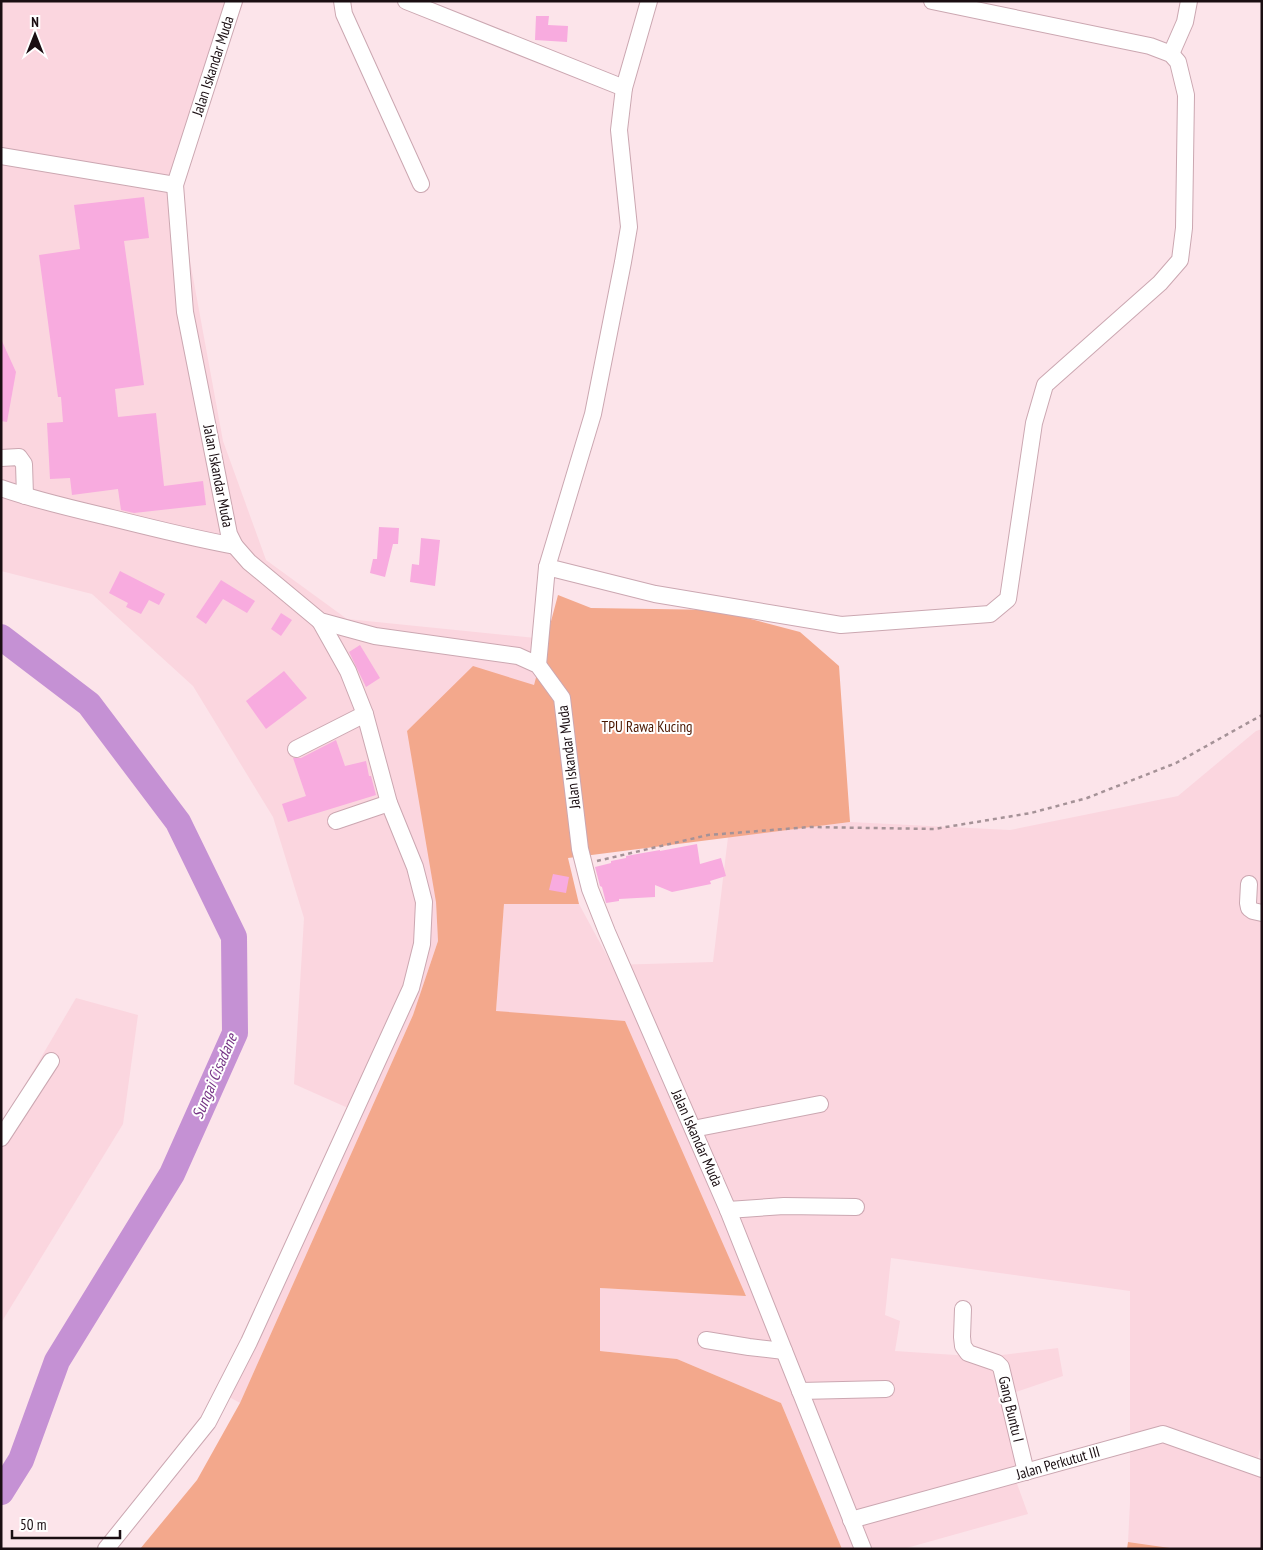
<svg xmlns="http://www.w3.org/2000/svg" width="1263" height="1550" font-family="'PT Sans Narrow',sans-serif">
	<style>
		.built { fill: #fbd6df }
		.green { fill: #f3a88c }
		.lines { fill: none; stroke-linecap: round; stroke-linejoin: round }
		.river { stroke: #c591d4; stroke-width: 26 }
		.building { fill: #f8abdf }
		.minor-casing { stroke: #cba7b1; stroke-width: 18 }
		.path { stroke: #a59297; stroke-width: 2.5; stroke-dasharray: 4 4; stroke-linecap: butt }
		.minor { stroke: #fff; stroke-width: 16 }
		.labels { text-anchor: middle; stroke-width: 4; stroke-linejoin: round; paint-order: stroke }
		.street-label { font-size: 15px; fill: #1a0e12; stroke: #fff }
		.park-label { font-size: 15px; fill: #4a1701; stroke: #fff }
		.water-label { font-size: 16px; font-style: italic; fill: #773787; stroke: #fff }
	</style>
	<rect width="100%" height="100%" fill="#fce4ea"/>
	<g class="built">
		<polygon points="1,1 244,1 177,190 223,441 266,560 347,619 546,639 534,685 436,903 438,941 413,1015 240,1403 222,1393 348,1108 294,1084 304,918 273,817 193,686 92,594 1,571"/>
		<polygon points="1262,729 1262,1440 1256,1467 1262,1469 1262,1549 1177,1549 1128,1542 1130,1503 1130,1291 891,1258 885,1315 900,1321 895,1351 986,1357 1058,1348 1063,1376 1013,1393 1030,1473 1016,1481 1028,1514 903,1549 842,1549 781,1403 677,1359 600,1351 600,1288 746,1295 496,1011 504,903 579,904 612,965 713,962 728,837 850,822 1010,830 1178,796 1256,731"/>
		<polygon points="76,998 138,1015 123,1124 1,1323 1,1117 5,1119"/>
	</g>
	<g class="green">
		<polygon points="558,595 591,608 717,610 800,632 839,666 850,822 568,858 579,904 504,904 496,1011 625,1021 746,1296 600,1288 600,1351 677,1359 781,1403 842,1549 140,1549 197,1480 240,1403 413,1015 438,941 436,902 407,731 473,666 534,685"/>
		<polygon points="1128,1542 1177,1549 1127,1549"/>
	</g>
	<g class="lines">
		<polyline class="river" points="1,637 89,704 178,822 234,937 235,1033 172,1174 57,1361 21,1460 1,1492"/>
	</g>
	<g class="building">
		<polygon points="536,16 549,16 548,25 568,26 567,42 535,40"/>
		<polygon points="144,197 149,238 124,241 144,385 115,389 118,417 156,413 164,486 203,481 206,505 134,513 121,510 118,489 72,495 70,478 50,479 47,423 63,422 61,397 58,397 39,255 80,249 74,205"/>
		<polygon points="1,339 16,372 7,422 1,421"/>
		<polygon points="379,527 399,528 398,544 393,544 385,577 370,573 373,559 377,559"/>
		<polygon points="421,538 440,540 435,586 410,582 412,564 419,565"/>
		<polygon points="120,571 165,594 159,605 149,600 141,614 126,607 128,603 109,593"/>
		<polygon points="221,580 255,601 247,613 223,599 206,624 196,617"/>
		<polygon points="281,613 292,620 281,636 271,629"/>
		<polygon points="360,645 380,678 366,687 349,652"/>
		<polygon points="284,671 307,698 266,729 246,701"/>
		<polygon points="336,740 345,766 366,761 369,776 371,776 376,795 288,822 282,804 306,796 293,758 301,758"/>
		<polygon points="697,844 700,864 721,858 726,876 710,881 711,884 672,892 655,885 655,897 619,899 619,901 606,903 602,887 600,886 595,867 611,863 611,861 626,858 626,856 660,850 660,851"/>
		<polygon points="553,874 569,877 566,893 549,890"/>
	</g>
	<g class="lines">
		<defs>
			<g id="minor">
				<polyline points="234,1 175,185 185,312 229,534 235,546 249,562 320,621 375,636 518,656 538,665 562,698 580,849 590,889 607,932 728,1210 863,1549"/>
				<polyline points="342,1 344,14 421,184"/>
				<polyline points="406,1 624,88"/>
				<polyline points="1171,54 1185,22 1189,1"/>
				<polyline points="1,156 175,185"/>
				<polyline points="1,458 19,457 24,464 25,496"/>
				<path d="M1,488c34,12 69,20 103,28 44,11 87,22 131,30"/>
				<polyline points="547,567 655,594 841,625 990,614 1008,599 1034,423 1045,385 1160,283 1180,260 1184,228 1186,95 1178,62 1171,54 1150,46 932,1"/>
				<polyline points="538,665 547,567 593,414 623,262 629,227 619,130 624,88 649,1"/>
				<polyline points="296,749 365,714"/>
				<polyline points="336,821 389,803"/>
				<polyline points="1249,884 1248,903 1249,908 1253,911 1262,913"/>
				<polyline points="693,1129 820,1104"/>
				<polyline points="1,1138 51,1061"/>
				<polyline points="728,1210 784,1206 856,1207"/>
				<polyline points="963,1309 962,1337 963,1346 968,1353 997,1363 1001,1367 1026,1472"/>
				<polyline points="706,1340 749,1347 784,1351"/>
				<polyline points="800,1391 886,1389"/>
				<polyline points="851,1520 1163,1434 1262,1469"/>
				<polyline points="106,1549 208,1422 249,1342 411,988 422,944 424,902 415,867 389,803 365,714 348,671 320,621"/>
			</g>
		</defs>
		<use href="#minor" class="minor-casing"/>
		<polyline class="path" points="597,861 708,835 810,827 934,829 1031,813 1087,798 1176,763 1262,715"/>
		<use href="#minor" class="minor"/>
	</g>
	<g class="labels">
		<g class="street-label">
			<text transform="translate(213 66) rotate(-72)" y="5">Jalan Iskandar Muda</text>
			<text transform="translate(218 476) rotate(79)" y="5">Jalan Iskandar Muda</text>
			<text transform="translate(569 757) rotate(-97)" y="5">Jalan Iskandar Muda</text>
			<text transform="translate(697 1138) rotate(66)" y="5">Jalan Iskandar Muda</text>
			<text transform="translate(1011 1409) rotate(77)" y="5">Gang Buntu I</text>
			<text transform="translate(1058 1463) rotate(-16)" y="5">Jalan Perkutut III</text>
		</g>
		<g class="park-label">
			<text x="647" y="732">TPU Rawa Kucing</text>
		</g>
		<g class="water-label">
			<text transform="translate(214 1076) rotate(-67)" y="6">Sungai Cisadane</text>
		</g>
	</g>
	<rect width="1263" height="1550" fill="none" stroke="#1a0e12" stroke-width="5"/>
	<g transform="translate(35 35)" stroke="#ffffff" stroke-width="4" paint-order="stroke">
	<path d="M0-4L9 19L0 12L-9 19Z" fill="#1a0e12"/>
	<text y="-8" font-size="14" font-weight="bold" text-anchor="middle" fill="#1a0e12">N</text>
	</g>
	<path d="M12 1530v8h108v-8" fill="none" stroke="#1a0e12" stroke-width="2.5"/>
	<text x="20" y="1530" font-size="15" fill="#1a0e12" stroke="#ffffff" stroke-width="4" paint-order="stroke">50 m</text>
</svg>
